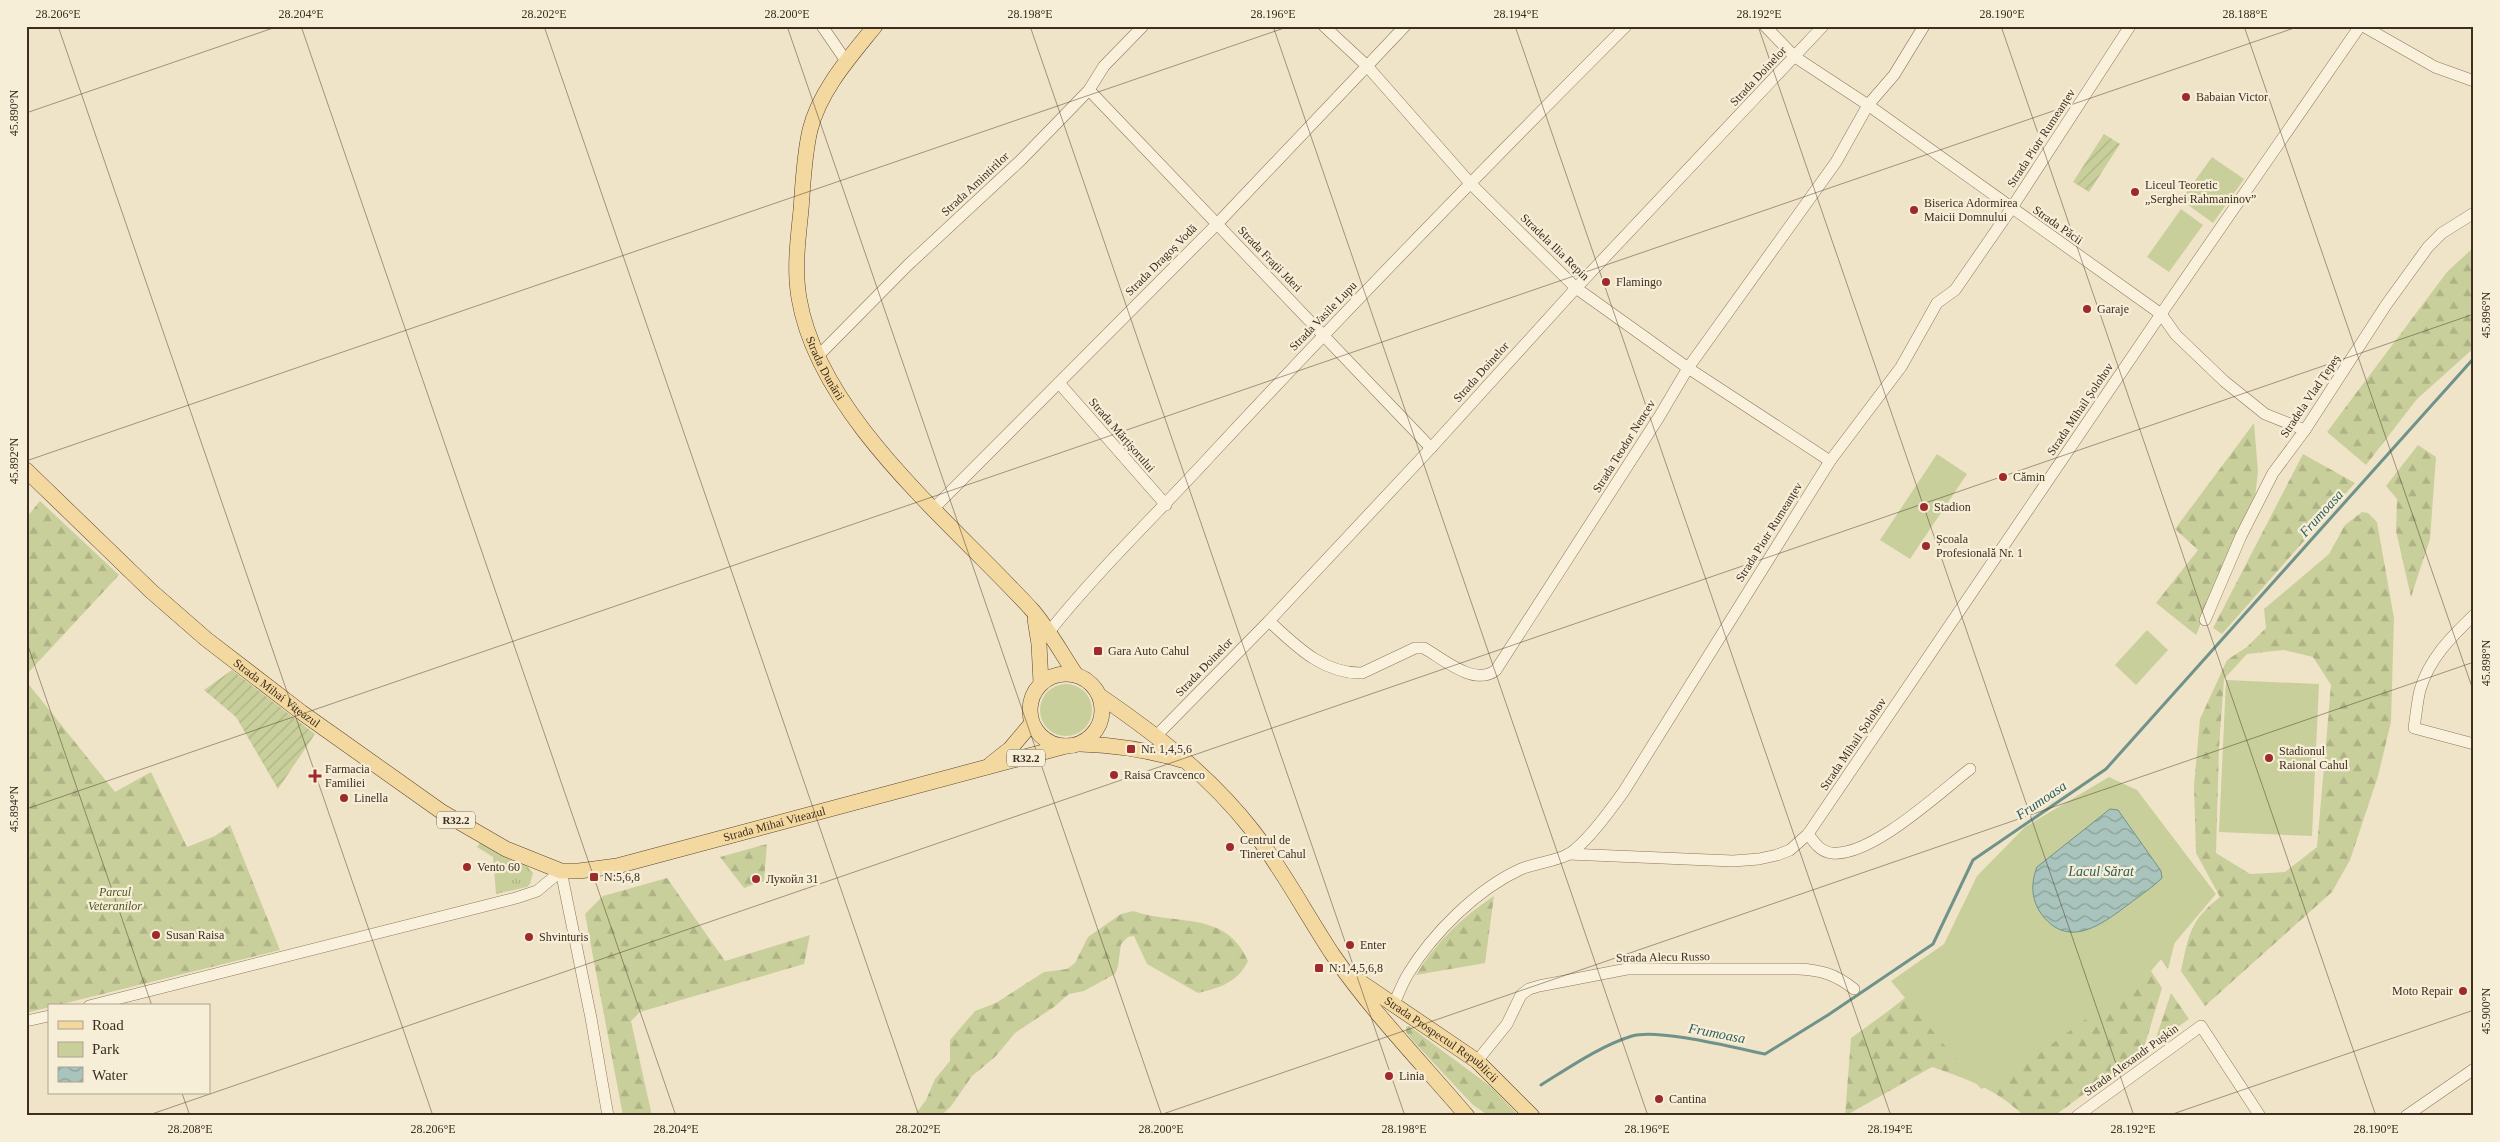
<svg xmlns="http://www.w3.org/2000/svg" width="2500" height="1142" font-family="Georgia,serif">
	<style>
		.grass { fill: url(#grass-tufts) }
		.forest { fill: url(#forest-firs); fill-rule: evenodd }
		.park { fill: #c9cf9b }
		.garden { fill: url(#garden-furrows) }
		.water { fill: url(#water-waves); stroke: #6f938a }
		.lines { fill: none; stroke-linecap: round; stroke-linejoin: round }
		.stream { stroke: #6f938a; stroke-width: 3 }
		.minor-casing { stroke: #8d765c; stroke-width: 12 }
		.major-casing { stroke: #5b4430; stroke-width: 16 }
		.minor { stroke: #faf1dc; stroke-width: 11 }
		.major { stroke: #f3d9a0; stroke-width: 15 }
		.ticks { fill: none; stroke: #3d2e20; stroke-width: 1; stroke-opacity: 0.45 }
		.poi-dot { fill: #9e2a2b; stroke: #f7eed8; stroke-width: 2 }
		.labels { text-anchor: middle; stroke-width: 4.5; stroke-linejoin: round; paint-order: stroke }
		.shield { fill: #f7eed8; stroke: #756857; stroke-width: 1 }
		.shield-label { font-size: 11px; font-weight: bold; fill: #3d2e20 }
		.street-label { font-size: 12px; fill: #3d2e20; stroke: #f7eed8 }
		.poi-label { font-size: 12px; fill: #3d2e20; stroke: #f7eed8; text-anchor: start }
		.park-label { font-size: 12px; font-style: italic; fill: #4d5a26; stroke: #f7eed8 }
		.water-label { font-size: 14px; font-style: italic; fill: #2f5d5a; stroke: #f7eed8 }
		.neatline { fill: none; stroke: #3d2e20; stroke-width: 2 }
		.ticks-label { font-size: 12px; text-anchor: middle; fill: #3d2e20 }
	</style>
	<defs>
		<pattern id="grass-tufts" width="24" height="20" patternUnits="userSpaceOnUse" patternTransform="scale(1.25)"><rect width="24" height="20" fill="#c9cf9b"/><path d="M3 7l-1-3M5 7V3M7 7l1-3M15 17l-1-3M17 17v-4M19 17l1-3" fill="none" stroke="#aeb285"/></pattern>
		<pattern id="forest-firs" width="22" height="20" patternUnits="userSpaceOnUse" patternTransform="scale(1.25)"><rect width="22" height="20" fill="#c9cf9b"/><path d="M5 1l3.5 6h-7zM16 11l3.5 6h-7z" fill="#aeb285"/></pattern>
		<pattern id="garden-furrows" width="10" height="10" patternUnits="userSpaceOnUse" patternTransform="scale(1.25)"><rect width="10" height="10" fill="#c9cf9b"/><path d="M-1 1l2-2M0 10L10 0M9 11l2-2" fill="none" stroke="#aeb285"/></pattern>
		<pattern id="water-waves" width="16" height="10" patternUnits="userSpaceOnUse" patternTransform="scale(1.25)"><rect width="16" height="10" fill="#a9c4bc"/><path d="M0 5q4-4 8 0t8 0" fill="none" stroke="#8ba098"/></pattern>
	</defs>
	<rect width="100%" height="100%" fill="#f0e4c8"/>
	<polygon class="grass" points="481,841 527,866 533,873 530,884 527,887 496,894 493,857 477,847"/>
	<g class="forest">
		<polygon points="2474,247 2474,348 2417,399 2366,465 2327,432 2447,272"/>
		<polygon points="2254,423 2258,472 2255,497 2196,635 2156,603 2198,550 2175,529"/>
		<polygon points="2418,445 2436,457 2430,539 2411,597 2396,531 2397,499 2386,486"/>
		<polygon points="2303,454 2355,483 2222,634 2213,628"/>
		<polygon points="40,501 119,575 26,675 26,518"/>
		<path d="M2362,512l6,1 9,9 17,96 -3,104 -13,54 -28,84 -18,32 -127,114 -24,-35c8,-36 8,-50 39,-74l-24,-44 -2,-67 6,-67 27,-59 20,-13 19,-19 -2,-19 65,-55 16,-29zM2284,650l29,7 18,28 -14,162 -32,25 -35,2 -34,-21 3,-105 5,-69 23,-25z"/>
		<polygon points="26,681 115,792 151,772 187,847 215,836 230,825 280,950 26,1013"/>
		<polygon points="767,844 764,881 744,888 720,857"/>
		<polygon points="667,878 725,961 810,935 804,964 640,1012 631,1021 652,1116 623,1116 585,914 603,896"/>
		<path d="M1494,896l-9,67 -69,12c20,-33 46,-58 78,-79z"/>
		<path d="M1133,911c44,15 93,-1 115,50 -10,21 -28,27 -50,32l-51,-29 -13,-28 -6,1 -7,7 -3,22 -3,8 -31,17 -15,3 -15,13 -39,26 -20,24 -23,19 -20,29 -11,11h-27l12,-16 9,-21 15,-18v-21l25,-29 21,-8 48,-31 23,-3 8,-6 13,-26 33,-23z"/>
		<path d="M2005,919l136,36 21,33 -19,63 -89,65h-30c-26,-26 -59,-38 -92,-49l-87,49 6,-78 36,-26z"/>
		<polygon points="2176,937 2168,969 2149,943"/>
		<polygon points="2171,993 2189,1019 2154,1044"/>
		<polygon points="1409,1026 1490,1086 1519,1116 1489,1116 1473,1105 1413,1041 1406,1032 1406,1027"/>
	</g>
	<g class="park">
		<polygon points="2212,157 2244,179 2213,223 2181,200"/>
		<polygon points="2181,209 2203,225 2169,272 2147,257"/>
		<polygon points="1937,454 1967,474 1910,559 1880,540"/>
		<polygon points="2147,630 2168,650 2136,685 2115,665"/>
		<polygon points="2226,680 2319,684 2312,836 2219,832"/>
		<circle cx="1066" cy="710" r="26"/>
		<polygon points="2109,777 2137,790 2216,894 2151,971 2002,1081 1981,1089 1891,981 1944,944 1977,876 2025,827"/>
	</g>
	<g class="garden">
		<polygon points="2104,134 2120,144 2089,192 2073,182"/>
		<polygon points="232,670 315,734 278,789 236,717 204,690"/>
	</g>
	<path class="water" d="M2110,809l8,1 43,61 1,7c-10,10 -23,18 -33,26 -28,21 -62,47 -89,8 -9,-14 -9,-30 -3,-45z"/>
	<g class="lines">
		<path class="stream" d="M1541,1085c29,-18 59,-39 91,-49 25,-8 104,12 133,18l63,-39 105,-71 40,-84 133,-91 368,-411"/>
		<defs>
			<g id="minor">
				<polyline points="822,26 846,61"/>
				<polyline points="1324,26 1367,66 1470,183 1576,288 1688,368 1830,461"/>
				<polyline points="1765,26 1795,57 1868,105 2161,314 2176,335 2224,381 2265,414 2305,430"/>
				<polyline points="2363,26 2435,67 2474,81"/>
				<polyline points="1089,90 1431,448"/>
				<polyline points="818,356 908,265 1021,160 1089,90 1104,66 1143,26"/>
				<polyline points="1059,383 1166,505"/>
				<polyline points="933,509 1217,224 1405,26"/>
				<path d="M2474,615c-23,22 -45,44 -54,75 -3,12 -4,26 -6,38l60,16"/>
				<polyline points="2205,620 2241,536 2273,473 2305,430 2386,305 2428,247 2442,233 2474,213"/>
				<path d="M1269,621c27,25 54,53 93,52l53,-25h9c19,11 51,39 72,22l163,-253 29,-49 148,-206 32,-57 26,-30 30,-49"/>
				<path d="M1048,633c51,-64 110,-120 165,-180 135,-145 273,-287 413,-427"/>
				<polyline points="1157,735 1269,621 1431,448 1576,288 1823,26"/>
				<path d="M1808,834c6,8 12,18 24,19 39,4 107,-60 138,-84"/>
				<polyline points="1568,854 1733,861 1759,859 1777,855 1790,850 1808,834 2161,314 2360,26"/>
				<polyline points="561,871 591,1018 608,1116"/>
				<polyline points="89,1006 516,898 537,891 561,871"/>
				<path d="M1393,1006c5,-11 9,-22 15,-32 25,-41 69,-85 113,-105 14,-6 36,-8 48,-15 17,-11 43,-46 55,-63l206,-330 71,-94 36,-64 18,-13 56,-81 119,-183"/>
				<polyline points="26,1021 49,1016"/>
				<path d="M1477,1061l30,-37 14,-29 8,-6 10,-3 88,-17h171c23,1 37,5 56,20"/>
				<polyline points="2077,1116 2201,1026 2260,1116"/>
				<polyline points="2406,1116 2474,1069"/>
			</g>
			<g id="major">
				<path id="s1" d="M875,26c-25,31 -55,64 -65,104 -6,26 -7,53 -9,80 -3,29 -7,59 -2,88 20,120 155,226 234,313 16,19 29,43 43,64"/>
				<path id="s2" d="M26,470l125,121 55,48 95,73 141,100 64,37 55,22h18l38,-5 449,-120"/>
				<polyline points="1035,619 1039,644 1041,683"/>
				<circle cx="1066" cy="710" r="36"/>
				<path d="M1100,696c57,39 110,80 153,135 30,39 53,83 80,124 40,58 89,108 134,161"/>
				<path d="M1080,744c36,1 68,6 102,16"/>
				<polyline points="991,764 1010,749 1032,723"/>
				<path id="s3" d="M1359,981l118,80 55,55"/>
			</g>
		</defs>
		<use href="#minor" class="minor-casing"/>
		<use href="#major" class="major-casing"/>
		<use href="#minor" class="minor"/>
		<use href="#major" class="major"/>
	</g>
	<path class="ticks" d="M58,26l375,1090M301,26l375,1090M544,26l375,1090M787,26l375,1090M1030,26l375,1090M1273,26l375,1090M1515,26l376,1090M1758,26l376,1090M2001,26l375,1090M2244,26l230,667M26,113l253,-87M26,461l1264,-435M26,640l126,366M26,809l2274,-783M182,1093l8,23M146,1116l2328,-802M1157,1116l1317,-454M2167,1116l307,-106"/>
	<g class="poi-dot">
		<circle cx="2186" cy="97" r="5"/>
		<circle cx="2135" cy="192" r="5"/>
		<circle cx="1914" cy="210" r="5"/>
		<circle cx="1606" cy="282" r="5"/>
		<circle cx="2087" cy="309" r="5"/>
		<circle cx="2003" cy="477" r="5"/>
		<circle cx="1924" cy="507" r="5"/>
		<circle cx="1926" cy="546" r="5"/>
		<rect x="1093" y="646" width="10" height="10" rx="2.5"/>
		<rect x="1126" y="744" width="10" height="10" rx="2.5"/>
		<circle cx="2269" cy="758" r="5"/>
		<circle cx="1114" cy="775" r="5"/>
		<path d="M312.5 768.5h5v5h5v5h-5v5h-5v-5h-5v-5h5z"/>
		<circle cx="344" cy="798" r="5"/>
		<circle cx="1230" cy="847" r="5"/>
		<circle cx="467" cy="867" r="5"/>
		<rect x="589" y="872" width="10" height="10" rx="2.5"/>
		<circle cx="756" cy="879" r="5"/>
		<circle cx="156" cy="935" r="5"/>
		<circle cx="529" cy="937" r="5"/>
		<circle cx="1350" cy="945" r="5"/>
		<rect x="1314" y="963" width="10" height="10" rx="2.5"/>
		<circle cx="2463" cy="991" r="5"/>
		<circle cx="1389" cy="1076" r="5"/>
		<circle cx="1659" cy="1099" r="5"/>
	</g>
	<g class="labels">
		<g class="shield">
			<rect x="1007" y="749.5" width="38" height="17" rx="4"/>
			<rect x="437" y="811.5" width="38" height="17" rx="4"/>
		</g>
		<g class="shield-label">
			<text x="1026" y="762">R32.2</text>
			<text x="456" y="824">R32.2</text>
		</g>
		<g class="street-label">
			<text transform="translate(1758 76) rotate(-47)" y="4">Strada Doinelor</text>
			<text transform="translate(2041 138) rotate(-57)" y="4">Strada Piotr Rumeanțev</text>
			<text transform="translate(975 184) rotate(-43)" y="4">Strada Amintirilor</text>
			<text transform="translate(2058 225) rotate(35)" y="4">Strada Păcii</text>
			<text transform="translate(1555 247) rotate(44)" y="4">Stradela Ilia Repin</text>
			<text transform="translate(1270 259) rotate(46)" y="4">Strada Frații Jderi</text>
			<text transform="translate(1161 260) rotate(-45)" y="4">Strada Dragoș Vodă</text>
			<text transform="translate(1323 316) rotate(-46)" y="4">Strada Vasile Lupu</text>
			<text dy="4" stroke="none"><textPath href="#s1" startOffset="368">Strada Dunării</textPath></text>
			<text transform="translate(1481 372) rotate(-48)" y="4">Strada Doinelor</text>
			<text transform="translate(2310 396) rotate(-56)" y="4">Stradela Vlad Țepeş</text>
			<text transform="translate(2080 409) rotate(-56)" y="4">Strada Mihail Șolohov</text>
			<text transform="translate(1122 435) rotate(49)" y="4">Strada Mărțișorului</text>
			<text transform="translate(1624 446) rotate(-58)" y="4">Strada Teodor Nencev</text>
			<text transform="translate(1769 532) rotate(-58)" y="4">Strada Piotr Rumeanțev</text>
			<text transform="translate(1204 667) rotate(-46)" y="4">Strada Doinelor</text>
			<text dy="4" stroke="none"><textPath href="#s2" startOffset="336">Strada Mihai Viteazul</textPath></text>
			<text transform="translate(1853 744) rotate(-56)" y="4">Strada Mihail Șolohov</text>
			<text dy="4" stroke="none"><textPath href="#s2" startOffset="892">Strada Mihai Viteazul</textPath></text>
			<text transform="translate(1663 957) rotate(-1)" y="4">Strada Alecu Russo</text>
			<text dy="4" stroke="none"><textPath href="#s3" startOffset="101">Strada Prospectul Republicii</textPath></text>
			<text transform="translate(2131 1060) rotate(-36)" y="4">Strada Alexandr Pușkin</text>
		</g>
		<g class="poi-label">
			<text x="2196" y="101">Babaian Victor</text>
			<text x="2145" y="189">Liceul Teoretic<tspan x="2145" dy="14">„Serghei Rahmaninov”</tspan></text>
			<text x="1924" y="207">Biserica Adormirea<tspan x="1924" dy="14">Maicii Domnului</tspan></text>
			<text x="1616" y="286">Flamingo</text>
			<text x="2097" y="313">Garaje</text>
			<text x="2013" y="481">Cămin</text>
			<text x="1934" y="511">Stadion</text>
			<text x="1936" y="543">Școala<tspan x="1936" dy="14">Profesională Nr. 1</tspan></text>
			<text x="1108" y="655">Gara Auto Cahul</text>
			<text x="1141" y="753">Nr. 1,4,5,6</text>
			<text x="2279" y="755">Stadionul<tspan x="2279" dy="14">Raional Cahul</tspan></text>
			<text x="325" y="773">Farmacia<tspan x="325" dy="14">Familiei</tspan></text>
			<text x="1124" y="779">Raisa Cravcenco</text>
			<text x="354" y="802">Linella</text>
			<text x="1240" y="844">Centrul de<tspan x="1240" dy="14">Tineret Cahul</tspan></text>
			<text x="477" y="871">Vento 60</text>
			<text x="604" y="881">N:5,6,8</text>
			<text x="766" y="883">Лукойл 31</text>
			<text x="166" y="939">Susan Raisa</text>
			<text x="539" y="941">Shvinturis</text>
			<text x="1360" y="949">Enter</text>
			<text x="1329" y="972">N:1,4,5,6,8</text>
			<text x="2453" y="995" text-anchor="end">Moto Repair</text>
			<text x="1399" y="1080">Linia</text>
			<text x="1669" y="1103">Cantina</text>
		</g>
		<g class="park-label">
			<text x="115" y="896">Parcul<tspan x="115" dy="14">Veteranilor</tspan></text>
		</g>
		<g class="water-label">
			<text transform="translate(2321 513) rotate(-48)" y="5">Frumoasa</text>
			<text transform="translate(2041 800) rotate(-34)" y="5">Frumoasa</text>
			<text x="2101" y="876">Lacul Sărat</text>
			<text transform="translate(1717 1033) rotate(11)" y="5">Frumoasa</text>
		</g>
	</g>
	<rect width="2500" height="1142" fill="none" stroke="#f7eed8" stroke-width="55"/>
	<rect x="48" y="1004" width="162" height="90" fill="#f7eed8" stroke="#ada18e"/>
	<rect x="58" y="1021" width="25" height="8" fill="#f3d9a0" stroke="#ada18e"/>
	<text x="92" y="1030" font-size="15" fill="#3d2e20">Road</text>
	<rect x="58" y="1042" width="25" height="15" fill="#c9cf9b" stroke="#ada18e"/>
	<text x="92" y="1054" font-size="15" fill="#3d2e20">Park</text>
	<rect x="58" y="1067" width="25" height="15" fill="url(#water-waves)" stroke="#ada18e"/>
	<text x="92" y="1080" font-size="15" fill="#3d2e20">Water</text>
	<rect x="28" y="28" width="2444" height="1086" class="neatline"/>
	<g class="ticks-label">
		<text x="58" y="18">28.206°E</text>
		<text x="301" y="18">28.204°E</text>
		<text x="544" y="18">28.202°E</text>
		<text x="787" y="18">28.200°E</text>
		<text x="1030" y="18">28.198°E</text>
		<text x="1273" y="18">28.196°E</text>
		<text x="1516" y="18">28.194°E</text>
		<text x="1759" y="18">28.192°E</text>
		<text x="2002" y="18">28.190°E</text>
		<text x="2245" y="18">28.188°E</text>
		<text transform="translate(14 113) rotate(-90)" y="4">45.890°N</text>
		<text transform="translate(2486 315) rotate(-90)" y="4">45.896°N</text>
		<text transform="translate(14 461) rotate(-90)" y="4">45.892°N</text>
		<text transform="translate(2486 663) rotate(-90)" y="4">45.898°N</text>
		<text transform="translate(14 809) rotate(-90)" y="4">45.894°N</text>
		<text transform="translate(2486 1011) rotate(-90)" y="4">45.900°N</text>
		<text x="190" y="1133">28.208°E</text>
		<text x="433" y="1133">28.206°E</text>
		<text x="676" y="1133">28.204°E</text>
		<text x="918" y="1133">28.202°E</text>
		<text x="1161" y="1133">28.200°E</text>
		<text x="1404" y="1133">28.198°E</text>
		<text x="1647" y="1133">28.196°E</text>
		<text x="1890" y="1133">28.194°E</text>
		<text x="2133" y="1133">28.192°E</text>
		<text x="2376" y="1133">28.190°E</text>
	</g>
</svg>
